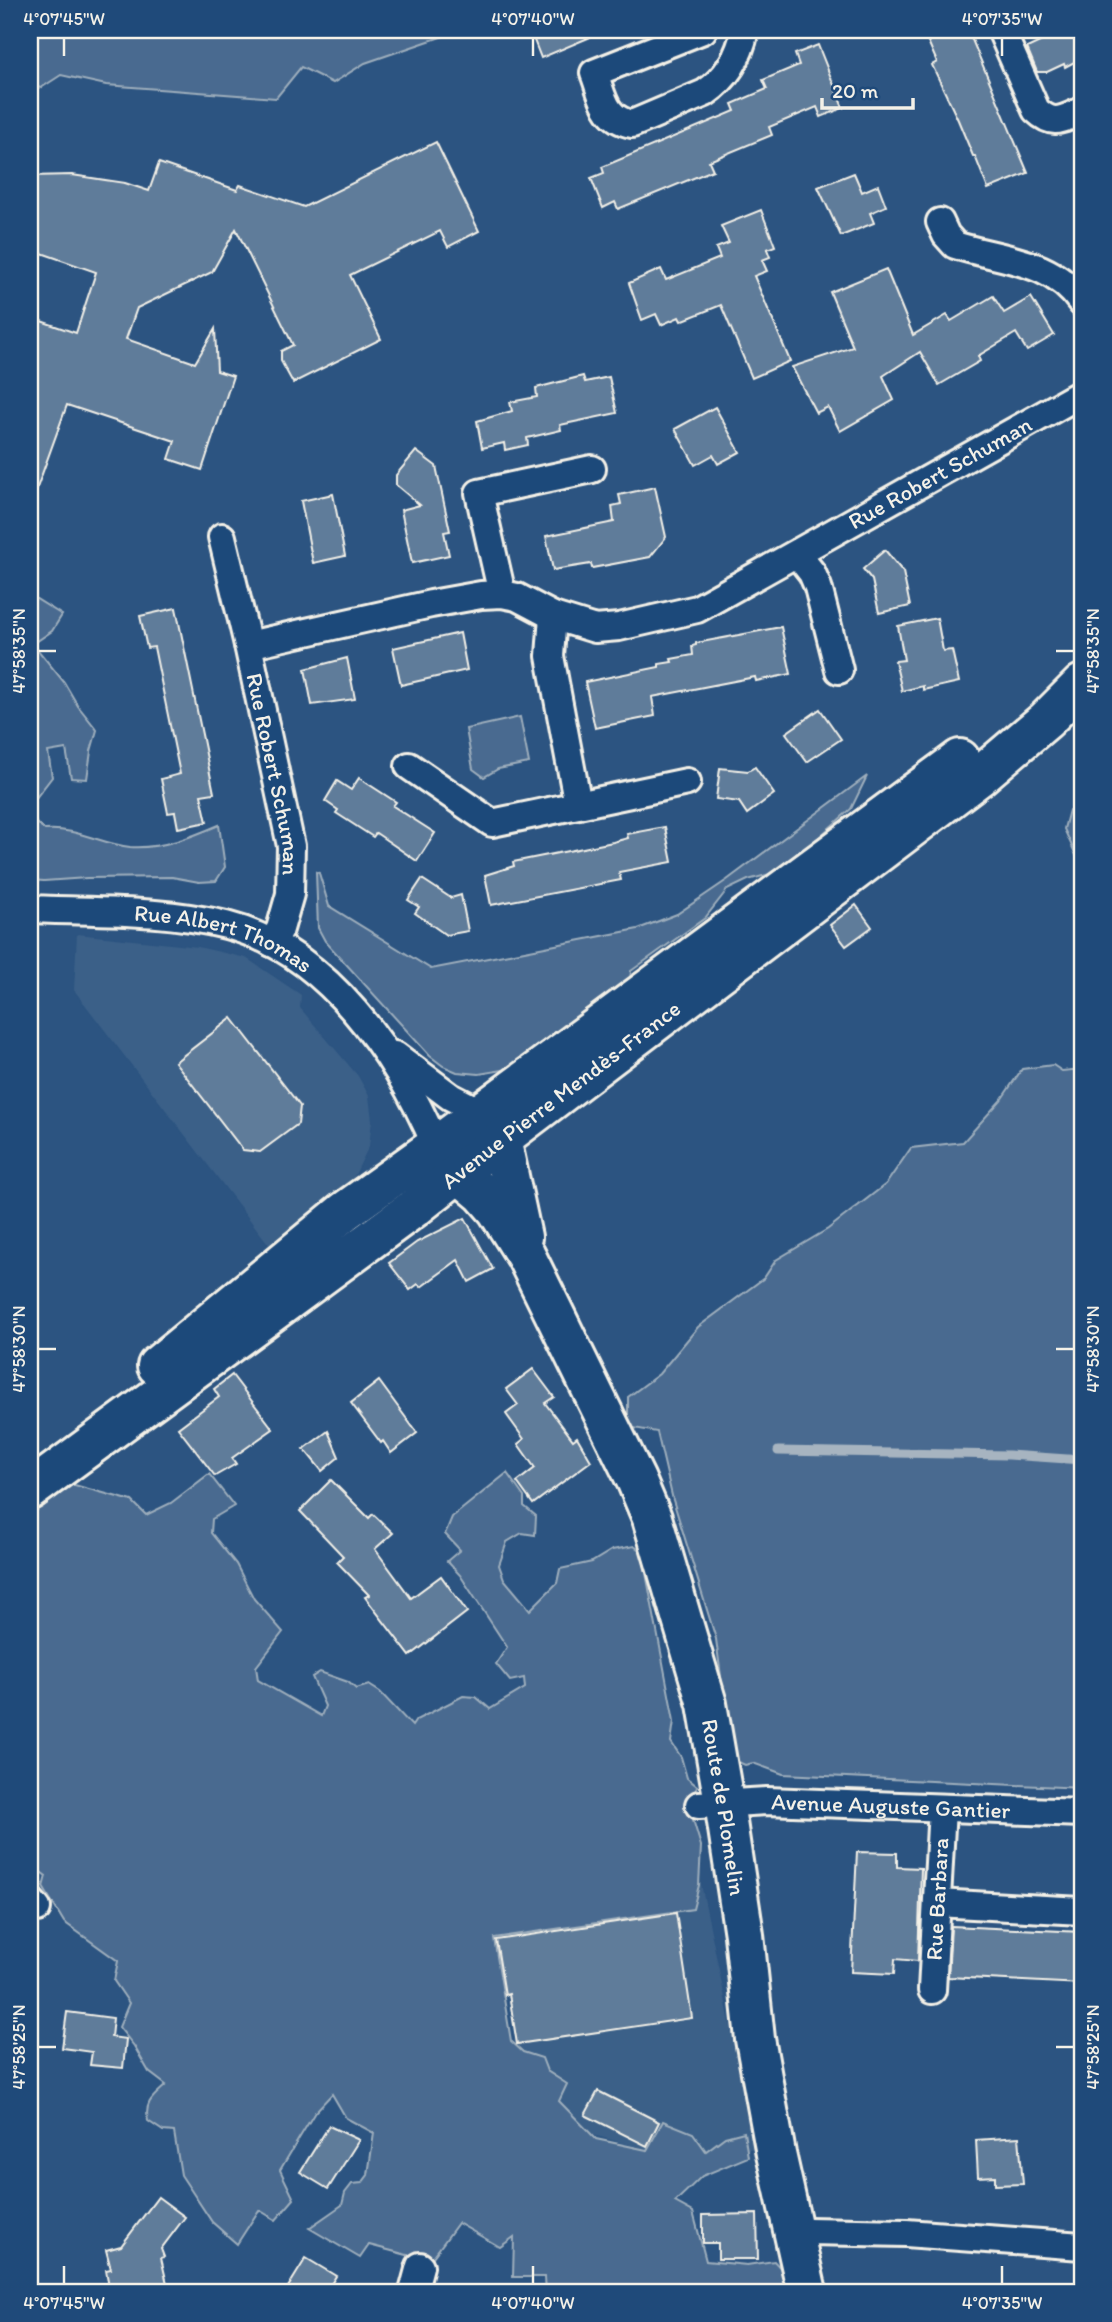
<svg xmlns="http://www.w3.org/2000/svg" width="1112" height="2322" font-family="Itim,sans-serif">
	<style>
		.built { fill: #3b6088 }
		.green { fill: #496b90; stroke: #9eaebc; stroke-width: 2 }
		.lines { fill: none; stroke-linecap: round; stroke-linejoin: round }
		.stream { stroke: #a7b4c0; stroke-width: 9 }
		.building { fill: #5e7b9a; stroke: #f4f1e8; stroke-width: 2 }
		.street-casing { stroke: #f4f1e8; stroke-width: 32 }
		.secondary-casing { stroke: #f4f1e8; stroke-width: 44 }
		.street { stroke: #1f4a7a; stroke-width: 26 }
		.secondary { stroke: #1f4a7a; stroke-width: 38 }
		.ticks { fill: none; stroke: #f4f1e8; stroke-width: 2.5 }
		.labels { text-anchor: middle; stroke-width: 7; stroke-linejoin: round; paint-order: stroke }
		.street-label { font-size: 23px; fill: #f4f1e8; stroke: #1f4a7a }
		.neatline { fill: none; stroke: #f4f1e8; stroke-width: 2.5 }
		.ticks-label { font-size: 18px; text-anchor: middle; fill: #f4f1e8 }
	</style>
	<rect width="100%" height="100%" fill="#2c5481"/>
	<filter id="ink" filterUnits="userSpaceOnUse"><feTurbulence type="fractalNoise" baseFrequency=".0143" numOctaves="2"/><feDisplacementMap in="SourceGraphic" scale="14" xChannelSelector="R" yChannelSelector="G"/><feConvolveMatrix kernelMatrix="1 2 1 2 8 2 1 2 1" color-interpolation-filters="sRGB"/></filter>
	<g filter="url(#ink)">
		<g class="built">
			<polygon points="77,934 198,947 246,958 301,995 300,1008 358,1076 369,1096 372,1120 369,1146 351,1183 270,1246 74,990"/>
			<polygon points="700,1879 756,2147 702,2164 589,2134 497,2057 517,2044 510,1995 505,1995 491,1906"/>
		</g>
		<g class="green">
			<polygon points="30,30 461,30 365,63 333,83 301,67 276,98 106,85 61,75 41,88 30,85"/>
			<polygon points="30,578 35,598 62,615 52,631 33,644 64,682 78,706 97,730 91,751 87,779 71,778 66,749 48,752 52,777 35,799 30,800"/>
			<polygon points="520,717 529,763 498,769 484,777 473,769 466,729"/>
			<polygon points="867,776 851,809 811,844 774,873 748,880 727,890 705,918 631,971 630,979 509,1069 479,1074 457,1072 443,1066 430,1056 325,941 318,928 316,872 319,873 329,906 431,969 638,929 677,914 727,880"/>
			<polygon points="1082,807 1082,868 1064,829 1069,810"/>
			<path d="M30,817l15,13c30,-3 56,14 85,17 32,2 61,-10 89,-22l6,42 -9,14 -17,1 -27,-5 -85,1 -43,3 -14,-1z"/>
			<polygon points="1053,1065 1062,1071 1082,1069 1082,1788 783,1774 753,1763 745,1765 732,1759 716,1639 673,1500 657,1432 628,1427 628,1397 659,1374 698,1327 764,1278 776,1260 828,1229 886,1184 911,1148 963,1142 1001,1100 1022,1069"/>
			<path d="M507,1473l17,24v9l12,10 -1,19 -13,-2 -15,9 -8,23 5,14 26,31 27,-27 3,-14 32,-7 20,-12 22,-4 8,6 32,169 -3,21 10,15 6,21 10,8 -6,27 10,33 -2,39 -6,24 -199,29 17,103 12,11 19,6 5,13 20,13 -8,17 37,38 51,11 16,-29 30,12 13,18 19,-14 19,-5 4,25 -46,19 -27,26 18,10 13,49 41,4 27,-4 12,13 5,18h-246l-1,-15h-31l1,-40 -14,10 -42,-24 -28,38 -61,-16 -9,13 -51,-30 33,-23 3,-12 7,-9 10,-1 6,-8 6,-42 -28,-15 -14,-24 -17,18 -35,58 14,29 -18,21 -17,-10 -22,34 -25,-22 -31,-47 -7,-43 -11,-1 -15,-10c-4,-19 5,-24 18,-36l-17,-13 -15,-26 -15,-19 10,-24 -15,-22 4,-20 -54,-39 -21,-35 3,-11 -16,-12v-355l41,-25 61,17 14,14 25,-12 38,-29 25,32 -22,13 -1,14 25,31 18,35 29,33 -27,35 2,13 63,36 4,-10 -13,-29 8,-5 28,10 8,7 13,-4 11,7 32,34 4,-6 47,-24 13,1 14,12 35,-21 -1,-10 -14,3 -14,-17 11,-17 -47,-72 -13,-14 13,-11 -15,-16 7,-17z"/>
		</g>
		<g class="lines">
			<polyline class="stream" points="778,1451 1009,1455 1082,1460"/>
		</g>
		<g class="building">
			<polygon points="530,30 607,30 541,58"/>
			<polygon points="923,30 968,30 1028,173 988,189 975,156 973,156 958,120 932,65 937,62"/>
			<polygon points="1036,30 1082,30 1082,58 1065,67 1064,64 1047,72 1037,72 1027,48 1042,41"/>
			<polygon points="818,45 843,108 821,117 817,107 769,127 772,135 709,161 713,170 618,209 615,202 603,208 591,178 604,173 602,167 735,111 732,104 767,89 763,80 799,65 795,54"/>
			<polygon points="436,142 479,231 448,247 440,231 350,275 381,339 293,383 281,361 281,351 293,345 236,229 212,272 137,308 126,339 195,363 215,329 217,371 233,376 202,470 169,459 175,441 67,405 33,499 30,499 30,341 38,320 76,333 96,272 30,249 30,176 72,175 125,183 149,191 159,163 237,190 240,185 304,207"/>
			<polygon points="854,173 862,192 878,185 886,206 870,213 874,223 841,236 818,187"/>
			<polygon points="761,210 775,246 767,249 770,257 762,260 767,271 754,276 790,361 752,378 721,305 681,321 679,317 661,325 656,314 642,320 629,283 661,269 666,280 720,258 716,248 729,243 721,226"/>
			<polygon points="886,269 913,335 947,315 951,321 993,296 1004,313 1031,297 1054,335 1027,351 1016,333 978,356 980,361 939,385 920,352 883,376 894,400 840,431 828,407 816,413 792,367 853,347 830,292"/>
			<polygon points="583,376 585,382 609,377 617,413 560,425 561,430 527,438 528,445 505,450 504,443 482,448 477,421 512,411 510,402 537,397 536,388"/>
			<polygon points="715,407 740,452 718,464 713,455 695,465 675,429"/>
			<polygon points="416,451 436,466 450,531 444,532 449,555 412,563 401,510 420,505 396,485 396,475"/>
			<polygon points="655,487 666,537 650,557 592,568 591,564 553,570 546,536 614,522 612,506 621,504 619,495"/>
			<polygon points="333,494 345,556 313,563 301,501"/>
			<polygon points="885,550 903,572 910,606 879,613 872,580 863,569"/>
			<polygon points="176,608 214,793 201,795 207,822 178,828 175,812 168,813 161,779 180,774 154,647 147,648 140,616"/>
			<polygon points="937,618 943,651 952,650 959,682 923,690 923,686 902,691 895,661 904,660 898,626"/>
			<polygon points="781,627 791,674 756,681 755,677 652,697 655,716 595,728 585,682 659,667 659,664 672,662 671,659 693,655 692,646 696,645 696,643"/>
			<polygon points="460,633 467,670 401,685 393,648"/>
			<polygon points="347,658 355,699 312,705 305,669"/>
			<polygon points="820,709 841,739 807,762 786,733"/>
			<polygon points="755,767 774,794 747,814 739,802 716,799 720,768 748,771"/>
			<polygon points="359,778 396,802 393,806 435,833 417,861 376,833 373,837 336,813 338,810 325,801 337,781 351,790"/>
			<polygon points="665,827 672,862 619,872 621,880 491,905 485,875 514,866 513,862 613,842 628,838 627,834"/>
			<polygon points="422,879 451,898 461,895 468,931 446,935 415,913 419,907 408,900"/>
			<polygon points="856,905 872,927 846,946 830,925"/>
			<polygon points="232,1018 300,1106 298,1124 260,1152 243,1150 175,1062"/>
			<polygon points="465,1218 493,1269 469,1282 458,1260 421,1287 418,1284 410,1290 389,1263 417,1242"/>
			<polygon points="533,1369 554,1397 545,1403 573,1440 577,1437 591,1461 533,1504 517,1482 535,1468 518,1444 524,1439 506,1414 518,1405 506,1389"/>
			<polygon points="232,1375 273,1429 232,1458 236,1464 215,1476 178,1428 219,1397 214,1389"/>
			<polygon points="379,1381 417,1433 391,1453 383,1441 381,1443 351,1403"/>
			<polygon points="328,1431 339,1457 322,1471 304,1449"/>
			<polygon points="331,1480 369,1518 373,1514 393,1533 375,1549 411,1598 441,1576 467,1612 410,1656 365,1597 369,1595 337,1562 343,1556 300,1511"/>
			<polygon points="857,1852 897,1853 897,1867 921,1868 918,1961 895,1959 894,1974 851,1972"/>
			<polygon points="676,1913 692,2018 517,2044 509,1994 505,1995 496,1940"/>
			<polygon points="951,1926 1082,1932 1082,1984 948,1977"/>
			<polygon points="67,2012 113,2018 111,2037 126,2039 123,2068 90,2065 92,2052 62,2048"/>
			<polygon points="598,2091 659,2122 647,2146 585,2115"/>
			<polygon points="329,2126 359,2140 328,2189 300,2172"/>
			<polygon points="1019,2137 1023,2184 995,2185 995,2176 978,2177 976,2140"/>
			<polygon points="158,2197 185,2217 161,2249 164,2257 161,2258 169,2292 110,2292 106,2270 111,2269 106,2250 121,2246"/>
			<polygon points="757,2214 758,2259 718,2259 718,2243 703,2243 703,2215"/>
			<polygon points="306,2258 336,2276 326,2292 285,2292"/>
		</g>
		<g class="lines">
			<defs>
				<g id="street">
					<path d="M703,30l-109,43c9,23 10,46 38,51l73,-31c22,-15 35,-38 40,-63"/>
					<path d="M1001,30l35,80c18,17 26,9 46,1"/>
					<path d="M940,222l6,13 9,10c46,15 97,14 127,58"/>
					<path id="s1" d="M222,537l26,108 43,201 -1,48 -10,35 -8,14"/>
					<polyline points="797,554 812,573 818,587 839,670"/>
					<polyline points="502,594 479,493 592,469"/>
					<path id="s2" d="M248,645l183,-41 50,-9 21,-1 15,3 36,19 42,13 24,-2 78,-18 385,-216"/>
					<polyline points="409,766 492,823 578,805 550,656 553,616"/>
					<polyline points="578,805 687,782"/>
					<path id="s3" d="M30,909c65,3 132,0 196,16 102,26 171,130 210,221"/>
					<polyline points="395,1055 451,1097 480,1112"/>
					<path id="s4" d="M699,1805l68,-4 315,12"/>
					<polyline points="30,1900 37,1908"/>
					<polyline points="937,1903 1082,1911"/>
					<path id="s5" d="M932,1990l10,-182"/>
					<polyline points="792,2234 809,2231 906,2233 1082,2246"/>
					<polyline points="413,2292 420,2266"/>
				</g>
				<g id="secondary">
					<polyline points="488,1122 501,1139 522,1237"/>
					<path id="s6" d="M441,1153l17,20 25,21 14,16 29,46 110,224 16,38 55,186 17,98 20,133 11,104 21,115 31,138"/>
					<polyline points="157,1366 345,1211 436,1146 960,759"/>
					<path id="s7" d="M30,1490l384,-282 87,-69 479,-363 66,-56 36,-36"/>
				</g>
			</defs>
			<use href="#street" class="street-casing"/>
			<use href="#secondary" class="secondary-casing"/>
			<use href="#street" class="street"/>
			<use href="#secondary" class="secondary"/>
		</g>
	</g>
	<path class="ticks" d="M64,38v18M533,38v18M1002,38v18M38,651h18M1056,651h18M38,1349h18M1056,1349h18M38,2047h18M1056,2047h18M64,2266v18M533,2266v18M1002,2266v18"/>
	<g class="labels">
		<g class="street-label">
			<text dy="8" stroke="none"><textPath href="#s2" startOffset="742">Rue Robert Schuman</textPath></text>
			<text dy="8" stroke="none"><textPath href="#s1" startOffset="243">Rue Robert Schuman</textPath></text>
			<text dy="8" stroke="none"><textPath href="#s3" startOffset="198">Rue Albert Thomas</textPath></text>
			<text dy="8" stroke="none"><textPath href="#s7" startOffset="662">Avenue Pierre Mendès-France</textPath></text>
			<text dy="8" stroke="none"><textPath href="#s4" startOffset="192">Avenue Auguste Gantier</textPath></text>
			<text dy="8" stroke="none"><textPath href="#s6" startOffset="724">Route de Plomelin</textPath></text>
			<text dy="8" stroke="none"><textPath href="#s5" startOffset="91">Rue Barbara</textPath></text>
		</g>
	</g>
	<rect width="1112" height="2322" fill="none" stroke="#1f4a7a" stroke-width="77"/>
	<path d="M822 98v10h91v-10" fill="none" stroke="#f4f1e8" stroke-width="3.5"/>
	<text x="832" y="98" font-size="21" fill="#f4f1e8" stroke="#1f4a7a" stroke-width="5" paint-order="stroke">20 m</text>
	<rect x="38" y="38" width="1036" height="2246" class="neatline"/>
	<g class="ticks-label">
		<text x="64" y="25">4°07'45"W</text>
		<text x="533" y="25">4°07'40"W</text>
		<text x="1002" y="25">4°07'35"W</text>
		<text transform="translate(19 651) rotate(-90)" y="6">47°58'35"N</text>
		<text transform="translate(1093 651) rotate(-90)" y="6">47°58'35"N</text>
		<text transform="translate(19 1349) rotate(-90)" y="6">47°58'30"N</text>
		<text transform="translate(1093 1349) rotate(-90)" y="6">47°58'30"N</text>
		<text transform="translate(19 2047) rotate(-90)" y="6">47°58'25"N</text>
		<text transform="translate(1093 2047) rotate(-90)" y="6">47°58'25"N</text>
		<text x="64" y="2309">4°07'45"W</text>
		<text x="533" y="2309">4°07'40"W</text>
		<text x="1002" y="2309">4°07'35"W</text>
	</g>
</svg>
